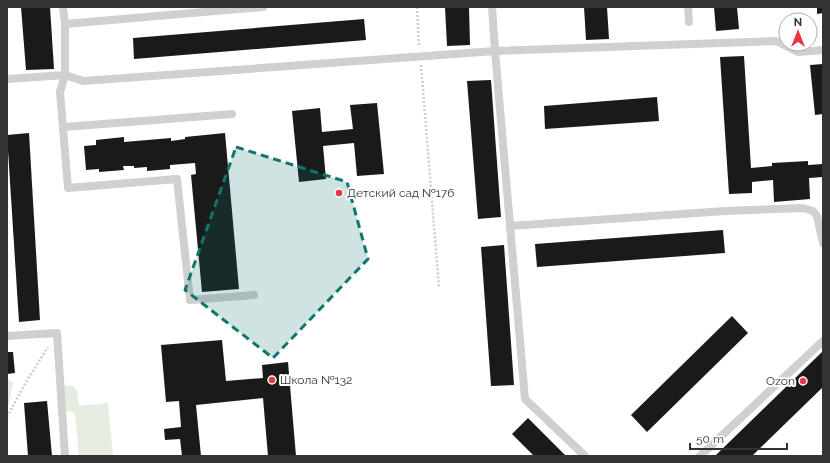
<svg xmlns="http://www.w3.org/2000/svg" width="830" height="463" font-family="Raleway,sans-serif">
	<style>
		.green { fill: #e6ecdf }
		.building { fill: #1a1a1a }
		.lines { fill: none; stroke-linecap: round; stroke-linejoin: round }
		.path { stroke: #cdcdcd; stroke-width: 2.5; stroke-dasharray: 2 2; stroke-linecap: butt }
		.service { stroke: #d0d0d0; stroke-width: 8 }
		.marked { fill: #0f766e; fill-opacity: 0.2; stroke: #0f766e; stroke-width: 3; stroke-dasharray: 8 5; stroke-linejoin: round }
		.poi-dot { fill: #e63946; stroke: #fff; stroke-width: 1.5 }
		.labels { text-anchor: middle; stroke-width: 4; stroke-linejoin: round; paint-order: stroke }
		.poi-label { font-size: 12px; fill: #333; stroke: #fff; text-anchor: start }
	</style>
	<rect width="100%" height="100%" fill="#fff"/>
	<g class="green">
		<polygon points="7,378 13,383 9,405 7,406"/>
		<polygon points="63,385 73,386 77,391 79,406 108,403 113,456 79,456 75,413 67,411 65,408"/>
	</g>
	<g class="building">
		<polygon points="21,7 50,7 54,69 26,70"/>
		<polygon points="445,7 469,7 470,45 447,46"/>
		<polygon points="584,7 607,7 609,39 586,40"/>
		<polygon points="714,7 737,7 739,29 716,31"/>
		<polygon points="817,7 823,7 823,13 817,14"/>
		<polygon points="364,19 366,40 134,59 133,38"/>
		<polygon points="744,56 751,168 772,166 772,163 808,161 808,165 823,164 823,177 809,178 810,199 774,202 773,180 752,182 752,193 729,194 720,57"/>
		<polygon points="823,64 823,114 815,115 810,65"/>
		<polygon points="491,80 501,217 478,219 467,81"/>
		<polygon points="657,97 659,121 545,129 544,106"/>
		<polygon points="377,103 384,174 357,176 354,143 323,146 326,179 299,182 292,111 320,108 322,132 353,129 350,105"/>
		<polygon points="29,133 40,320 19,322 7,135"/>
		<polygon points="225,133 239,289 202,292 191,175 196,174 195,163 170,165 170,169 147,171 147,167 134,168 134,166 123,166 124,170 99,172 99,169 86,170 84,146 96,145 96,140 124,137 124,142 171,138 171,141 185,139 185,137"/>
		<polygon points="723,230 725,253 537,267 535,244"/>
		<polygon points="504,245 514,385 491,386 481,247"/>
		<polygon points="732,316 748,333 647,432 631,415"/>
		<polygon points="222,340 226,381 263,378 262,365 288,362 296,456 268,456 263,398 196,405 201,456 182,456 180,439 165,440 164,429 181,427 179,401 166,402 161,345"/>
		<polygon points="823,351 823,387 752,456 715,456"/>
		<polygon points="7,352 13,352 15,373 7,374"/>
		<polygon points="47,401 52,456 28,456 24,403"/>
		<polygon points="528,418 566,456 534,456 512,434"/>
	</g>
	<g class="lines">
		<g class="path">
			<polyline points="417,7 419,46"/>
			<polyline points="421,65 439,288"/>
			<polyline points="7,417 26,382 48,347"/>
		</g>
		<g class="service">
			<polyline points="492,7 495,51 776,41 798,52 823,50"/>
			<polyline points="688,7 689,22"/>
			<polyline points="65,24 263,7"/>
			<polyline points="7,79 65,75 65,24 63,7"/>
			<polyline points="64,127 232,114"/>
			<polyline points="510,226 725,211 803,208 813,211 817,216 823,243"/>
			<polyline points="254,295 190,300 177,179 68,188 60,92 65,75 83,81 495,51 525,399 585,456"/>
			<polyline points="7,336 57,333 65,456"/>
			<polyline points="700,456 823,341"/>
		</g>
	</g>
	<path class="marked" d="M236,147l111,35 21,77 -95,99 -88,-68z"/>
	<g class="poi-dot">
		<circle cx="339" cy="193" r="4"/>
		<circle cx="272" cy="380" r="4"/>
		<circle cx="803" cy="381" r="4"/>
	</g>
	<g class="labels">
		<g class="poi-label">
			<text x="347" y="197">Детский сад №176</text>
			<text x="280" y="384">Школа №132</text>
			<text x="795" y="385" text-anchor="end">Ozon</text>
		</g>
	</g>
	<rect width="830" height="463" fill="none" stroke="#333333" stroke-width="16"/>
	<g transform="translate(798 32)"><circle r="19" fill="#ffffff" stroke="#adadad"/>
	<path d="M0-3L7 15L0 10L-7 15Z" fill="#e63946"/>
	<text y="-6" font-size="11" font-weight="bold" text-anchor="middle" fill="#333333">N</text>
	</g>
	<path d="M690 443v6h97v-6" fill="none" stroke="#333333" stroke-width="2"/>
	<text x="696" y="443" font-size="12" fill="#333333" stroke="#ffffff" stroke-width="3" paint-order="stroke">50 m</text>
</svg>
